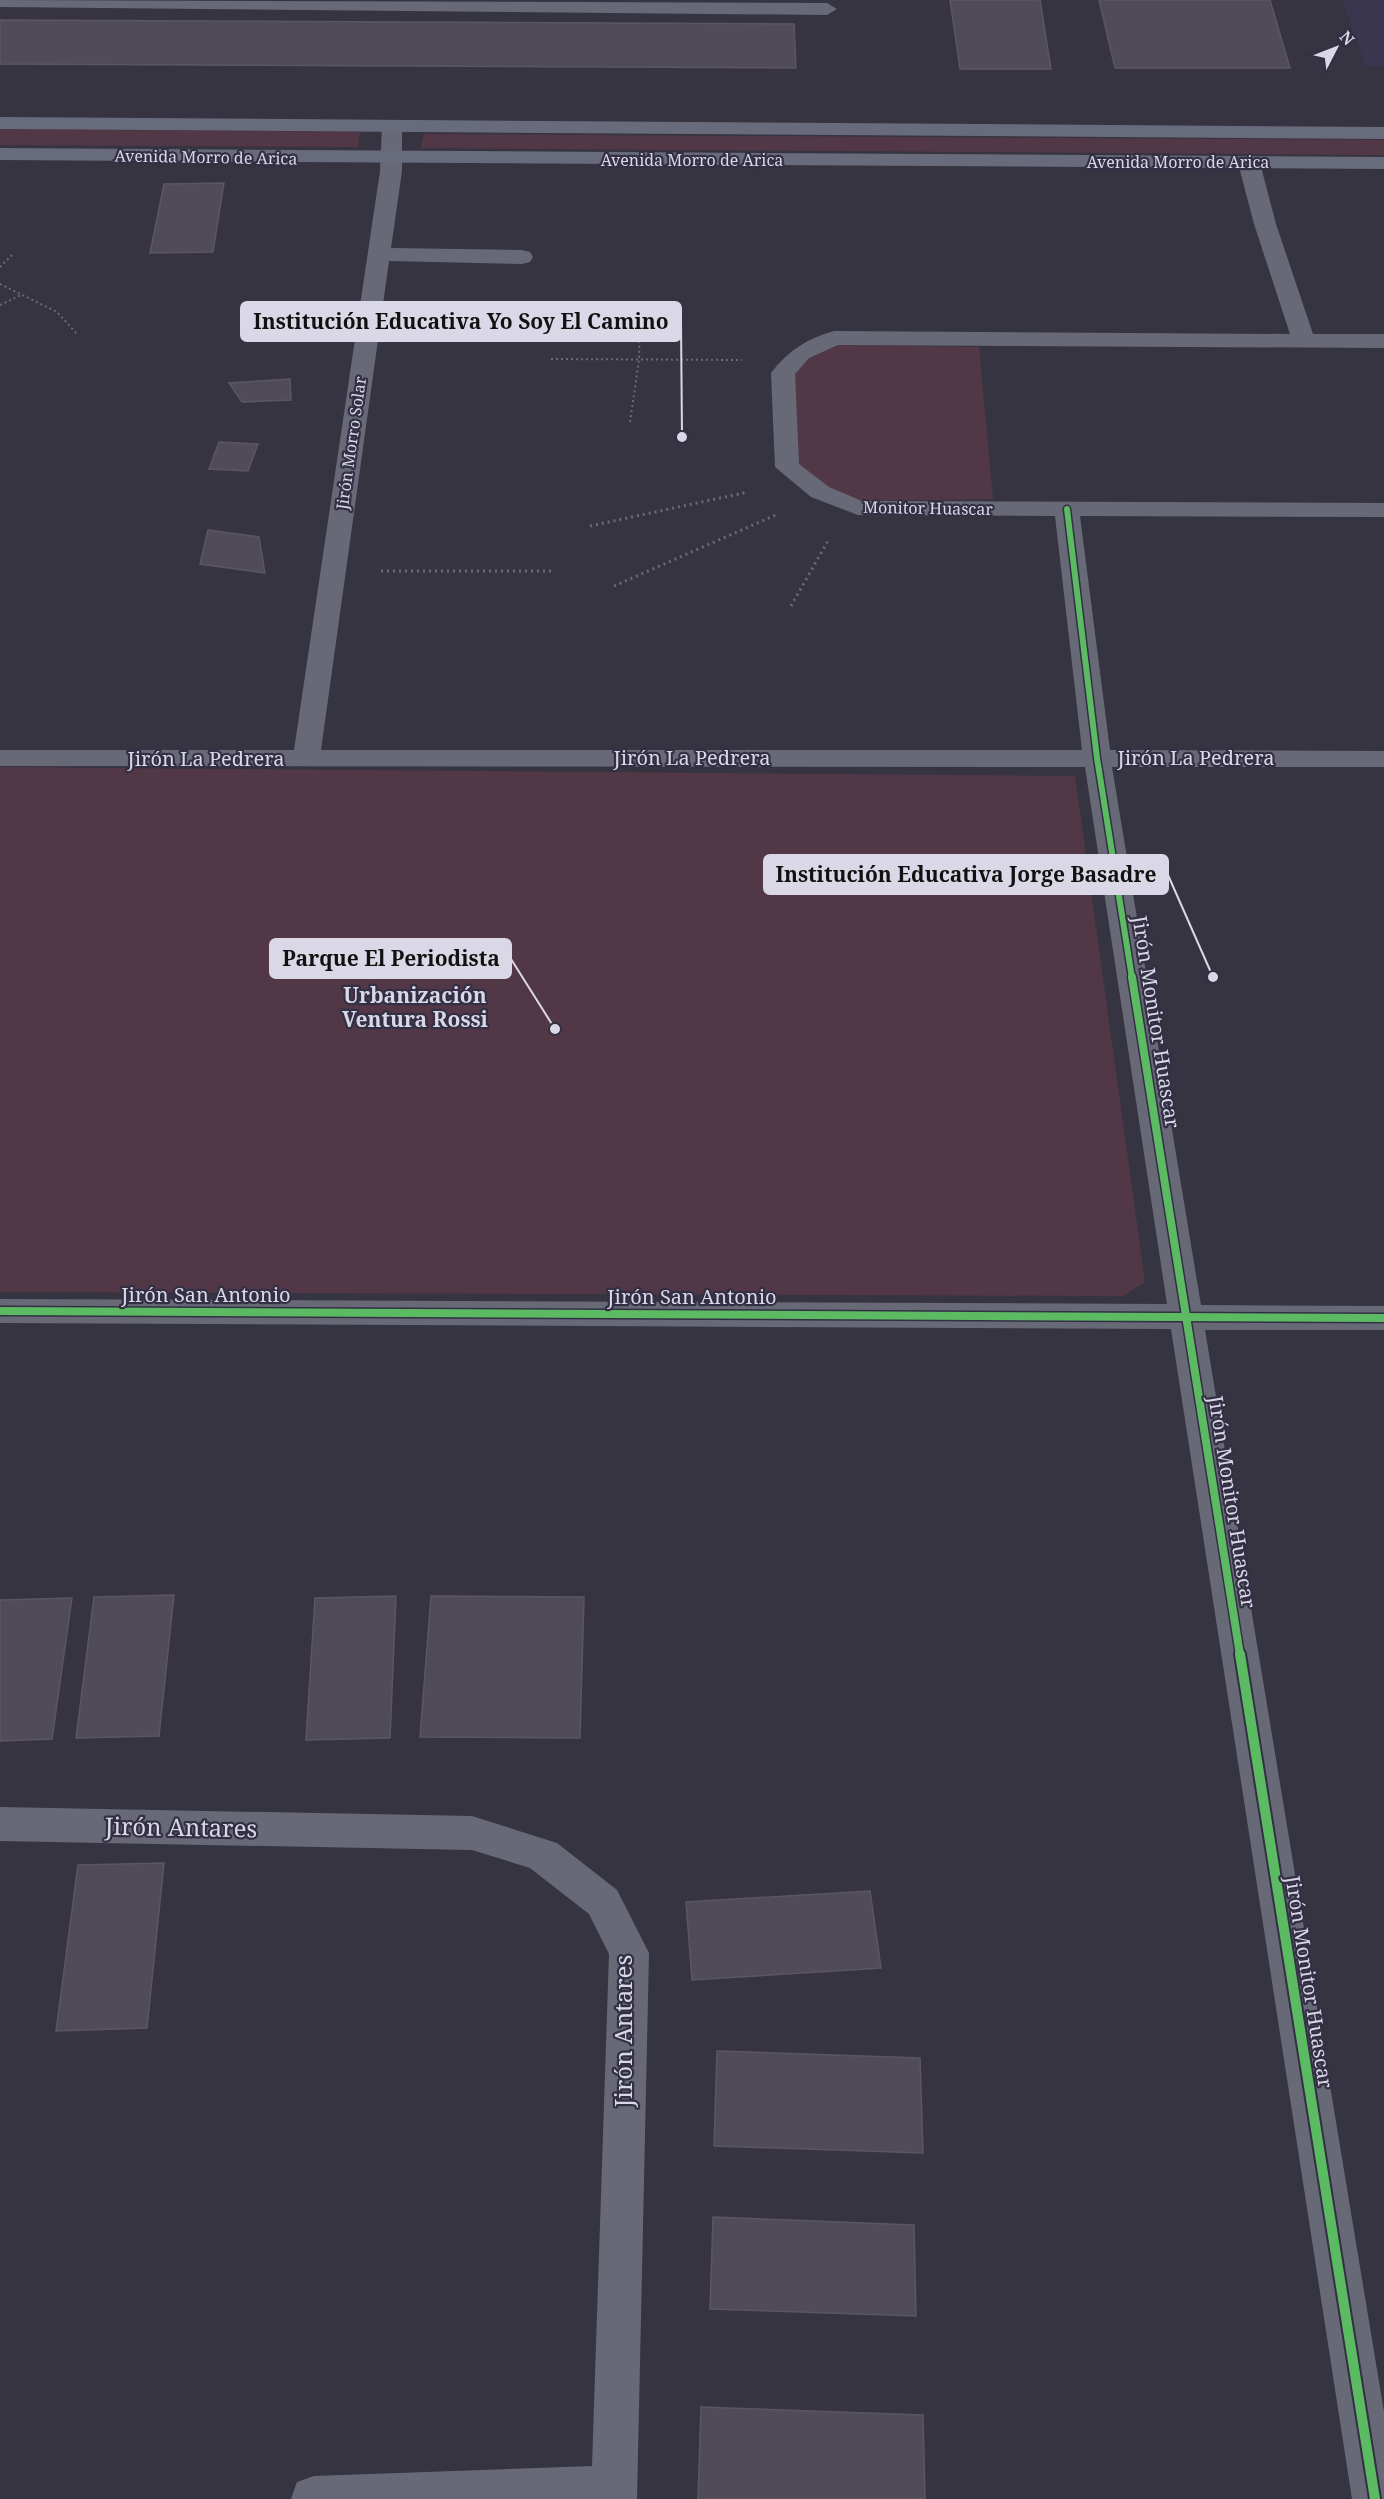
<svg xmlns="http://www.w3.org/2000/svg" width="1384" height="2499" font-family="'Noto Serif',serif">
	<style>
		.built { fill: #3b3650 }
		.green { fill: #523847 }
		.building { fill: #504b56; stroke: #5b5761; stroke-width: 1.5 }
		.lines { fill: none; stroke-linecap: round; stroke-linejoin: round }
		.path-far1 { stroke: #696b76; stroke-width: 2; stroke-dasharray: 2 3; stroke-linecap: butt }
		.path { stroke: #696b76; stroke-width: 3; stroke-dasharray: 2 4; stroke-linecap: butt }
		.minor { fill: #676a76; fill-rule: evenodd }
		.major { fill: #686b7c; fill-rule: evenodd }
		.cycleway-far2-casing { stroke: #332f45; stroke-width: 9 }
		.cycleway-far1-casing { stroke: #332f45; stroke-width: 11 }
		.cycleway-casing { stroke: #332f45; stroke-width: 14 }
		.cycleway-far2 { stroke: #5cba63; stroke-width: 6 }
		.cycleway-far1 { stroke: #5cba63; stroke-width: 8 }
		.cycleway { stroke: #5cba63; stroke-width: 10 }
		.labels { text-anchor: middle; stroke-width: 4.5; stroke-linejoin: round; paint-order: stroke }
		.far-street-label { font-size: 16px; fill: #dad8e6; stroke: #332f45 }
		.street-label { font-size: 20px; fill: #dad8e6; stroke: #332f45 }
		.neighbourhood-label { font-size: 21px; font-weight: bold; fill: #dad8e6; stroke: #332f45 }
		.near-street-label { font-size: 24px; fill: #dad8e6; stroke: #332f45 }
		.leader { fill: none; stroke: #dad8e6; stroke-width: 2 }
		.callout-dot { fill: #dad8e6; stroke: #332f45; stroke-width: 2 }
		.callout { fill: #dad8e6; stroke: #dad8e6; stroke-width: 2 }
		.callout-label { font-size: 21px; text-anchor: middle; font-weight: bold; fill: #111 }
	</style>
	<rect width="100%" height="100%" fill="#363440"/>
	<polygon class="built" points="1342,0 1384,0 1384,66 1366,66"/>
	<g class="green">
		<polygon points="0,129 360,132 358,147 0,145"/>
		<polygon points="424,134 1384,140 1384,155 421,148"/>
		<polygon points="838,345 979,347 993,499 862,501 814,482 791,461 794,374 810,356"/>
		<polygon points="0,767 1075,776 1145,1282 1123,1296 0,1292"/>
	</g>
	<g class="building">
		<polygon points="950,0 1040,0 1051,69 960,69"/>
		<polygon points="1099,0 1270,0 1290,68 1115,68"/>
		<polygon points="0,20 794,24 796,68 0,64"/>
		<polygon points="224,183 213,252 150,253 164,184"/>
		<polygon points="290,379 291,400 242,402 229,383"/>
		<polygon points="219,442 258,444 248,471 209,469"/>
		<polygon points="208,530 259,537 265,573 200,564"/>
		<polygon points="174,1595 159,1736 76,1738 94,1597"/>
		<polygon points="396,1596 390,1738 306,1740 315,1598"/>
		<polygon points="431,1596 584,1597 580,1738 420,1737"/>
		<polygon points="72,1598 52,1739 0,1741 0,1600"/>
		<polygon points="164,1863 147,2028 56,2031 78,1865"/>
		<polygon points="870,1891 881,1968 692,1980 686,1902"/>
		<polygon points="717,2051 920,2058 923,2153 714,2146"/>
		<polygon points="713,2217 914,2225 916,2316 710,2309"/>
		<polygon points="701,2407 923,2415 925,2499 698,2499"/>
	</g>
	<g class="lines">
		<g class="path-far1">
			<polyline points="0,267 13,254"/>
			<polyline points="0,284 57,312 77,334"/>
			<polyline points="0,305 21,295"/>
			<polyline points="551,359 742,360"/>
			<polyline points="630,422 639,360 640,316"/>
		</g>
		<g class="path">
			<polyline points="590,526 748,492"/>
			<polyline points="381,571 551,571"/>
			<polyline points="614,586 778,514"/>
			<polyline points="791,606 829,539"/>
		</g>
		<g class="minor">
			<polygon points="0,0 827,3 837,9 827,15 0,7"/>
			<path d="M392,120l7,2 3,4v45l-11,77 131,2 8,2 3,5 -3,5 -8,2 -133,-3 -68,489h761l-27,-234 -197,-1 -47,-18 -36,-30 -4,-94c16,-22 37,-35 63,-42l456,3 -36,-110 -16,-61 4,-4h14l4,4 16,61 37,110h71v14l-546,-3 -29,13 -14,16 4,90 30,23 33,14 522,2v14l-304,-1 30,234 274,1v16h-272l89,538 183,1v24h-179l179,1082v87h-32l-181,-1170 -1171,-6v-24l1167,5 -82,-537 -1085,-1v-16h294l86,-579 2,-45 3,-4z"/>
			<polygon points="0,1807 472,1816 557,1843 617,1890 649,1953 637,2499 291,2499 297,2482 314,2476 592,2466 609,1954 589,1914 530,1868 472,1850 0,1841"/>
		</g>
		<g class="major">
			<polygon points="0,117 1384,127 1384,139 0,129"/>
			<polygon points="0,148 1384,157 1384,169 0,160"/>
		</g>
		<defs>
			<polyline id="cycleway-far2" points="1067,509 1097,758 1132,978"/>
			<g id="cycleway-far1">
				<polyline points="1132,977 1240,1655"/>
				<polyline points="0,1311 1384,1318"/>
			</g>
			<polyline id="cycleway" points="1240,1654 1375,2499"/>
		</defs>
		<use href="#cycleway-far2" class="cycleway-far2-casing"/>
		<use href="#cycleway-far1" class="cycleway-far1-casing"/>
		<use href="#cycleway" class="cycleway-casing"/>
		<use href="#cycleway-far2" class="cycleway-far2"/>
		<use href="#cycleway-far1" class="cycleway-far1"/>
		<use href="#cycleway" class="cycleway"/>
	</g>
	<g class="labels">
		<g class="far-street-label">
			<text transform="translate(206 157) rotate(1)" y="6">Avenida Morro de Arica</text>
			<text x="692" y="166">Avenida Morro de Arica</text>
			<text x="1178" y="168">Avenida Morro de Arica</text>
			<text transform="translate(351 443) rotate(-82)" y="6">Jirón Morro Solar</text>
			<text transform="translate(928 508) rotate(1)" y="6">Monitor Huascar</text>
		</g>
		<g class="street-label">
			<text x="692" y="765">Jirón La Pedrera</text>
			<text x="1196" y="765">Jirón La Pedrera</text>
			<text x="206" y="766">Jirón La Pedrera</text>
			<text transform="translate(1156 1022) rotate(81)" y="7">Jirón Monitor Huascar</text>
			<text x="206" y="1302">Jirón San Antonio</text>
			<text x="692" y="1304">Jirón San Antonio</text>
			<text transform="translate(1232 1502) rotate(81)" y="7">Jirón Monitor Huascar</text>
			<text transform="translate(1309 1982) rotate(81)" y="7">Jirón Monitor Huascar</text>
		</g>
		<g class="neighbourhood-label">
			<text x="415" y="1003">Urbanización<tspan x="415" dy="24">Ventura Rossi</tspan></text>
		</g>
		<g class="near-street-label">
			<text transform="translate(181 1828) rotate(1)" y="8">Jirón Antares</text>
			<text transform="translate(624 2031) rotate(-90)" y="8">Jirón Antares</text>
		</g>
	</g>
	<path class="leader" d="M682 437L681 322M1213 977L1168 875M555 1029L511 959"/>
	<g class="callout-dot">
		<circle cx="682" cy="437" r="6"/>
		<circle cx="1213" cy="977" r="6"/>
		<circle cx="555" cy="1029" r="6"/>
	</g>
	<g class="callout">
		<rect x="241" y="302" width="440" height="39" rx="6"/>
		<rect x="764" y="855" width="404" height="39" rx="6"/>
		<rect x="270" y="939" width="241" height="39" rx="6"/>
	</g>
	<g class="callout-label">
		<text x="461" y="329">Institución Educativa Yo Soy El Camino</text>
		<text x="966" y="882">Institución Educativa Jorge Basadre</text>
		<text x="391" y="966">Parque El Periodista</text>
	</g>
	<g transform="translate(1336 48) rotate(48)" stroke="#332f45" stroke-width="4.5" paint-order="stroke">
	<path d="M0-4.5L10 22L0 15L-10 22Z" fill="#dad8e6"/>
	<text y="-9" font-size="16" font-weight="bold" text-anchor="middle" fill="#dad8e6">N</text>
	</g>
</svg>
